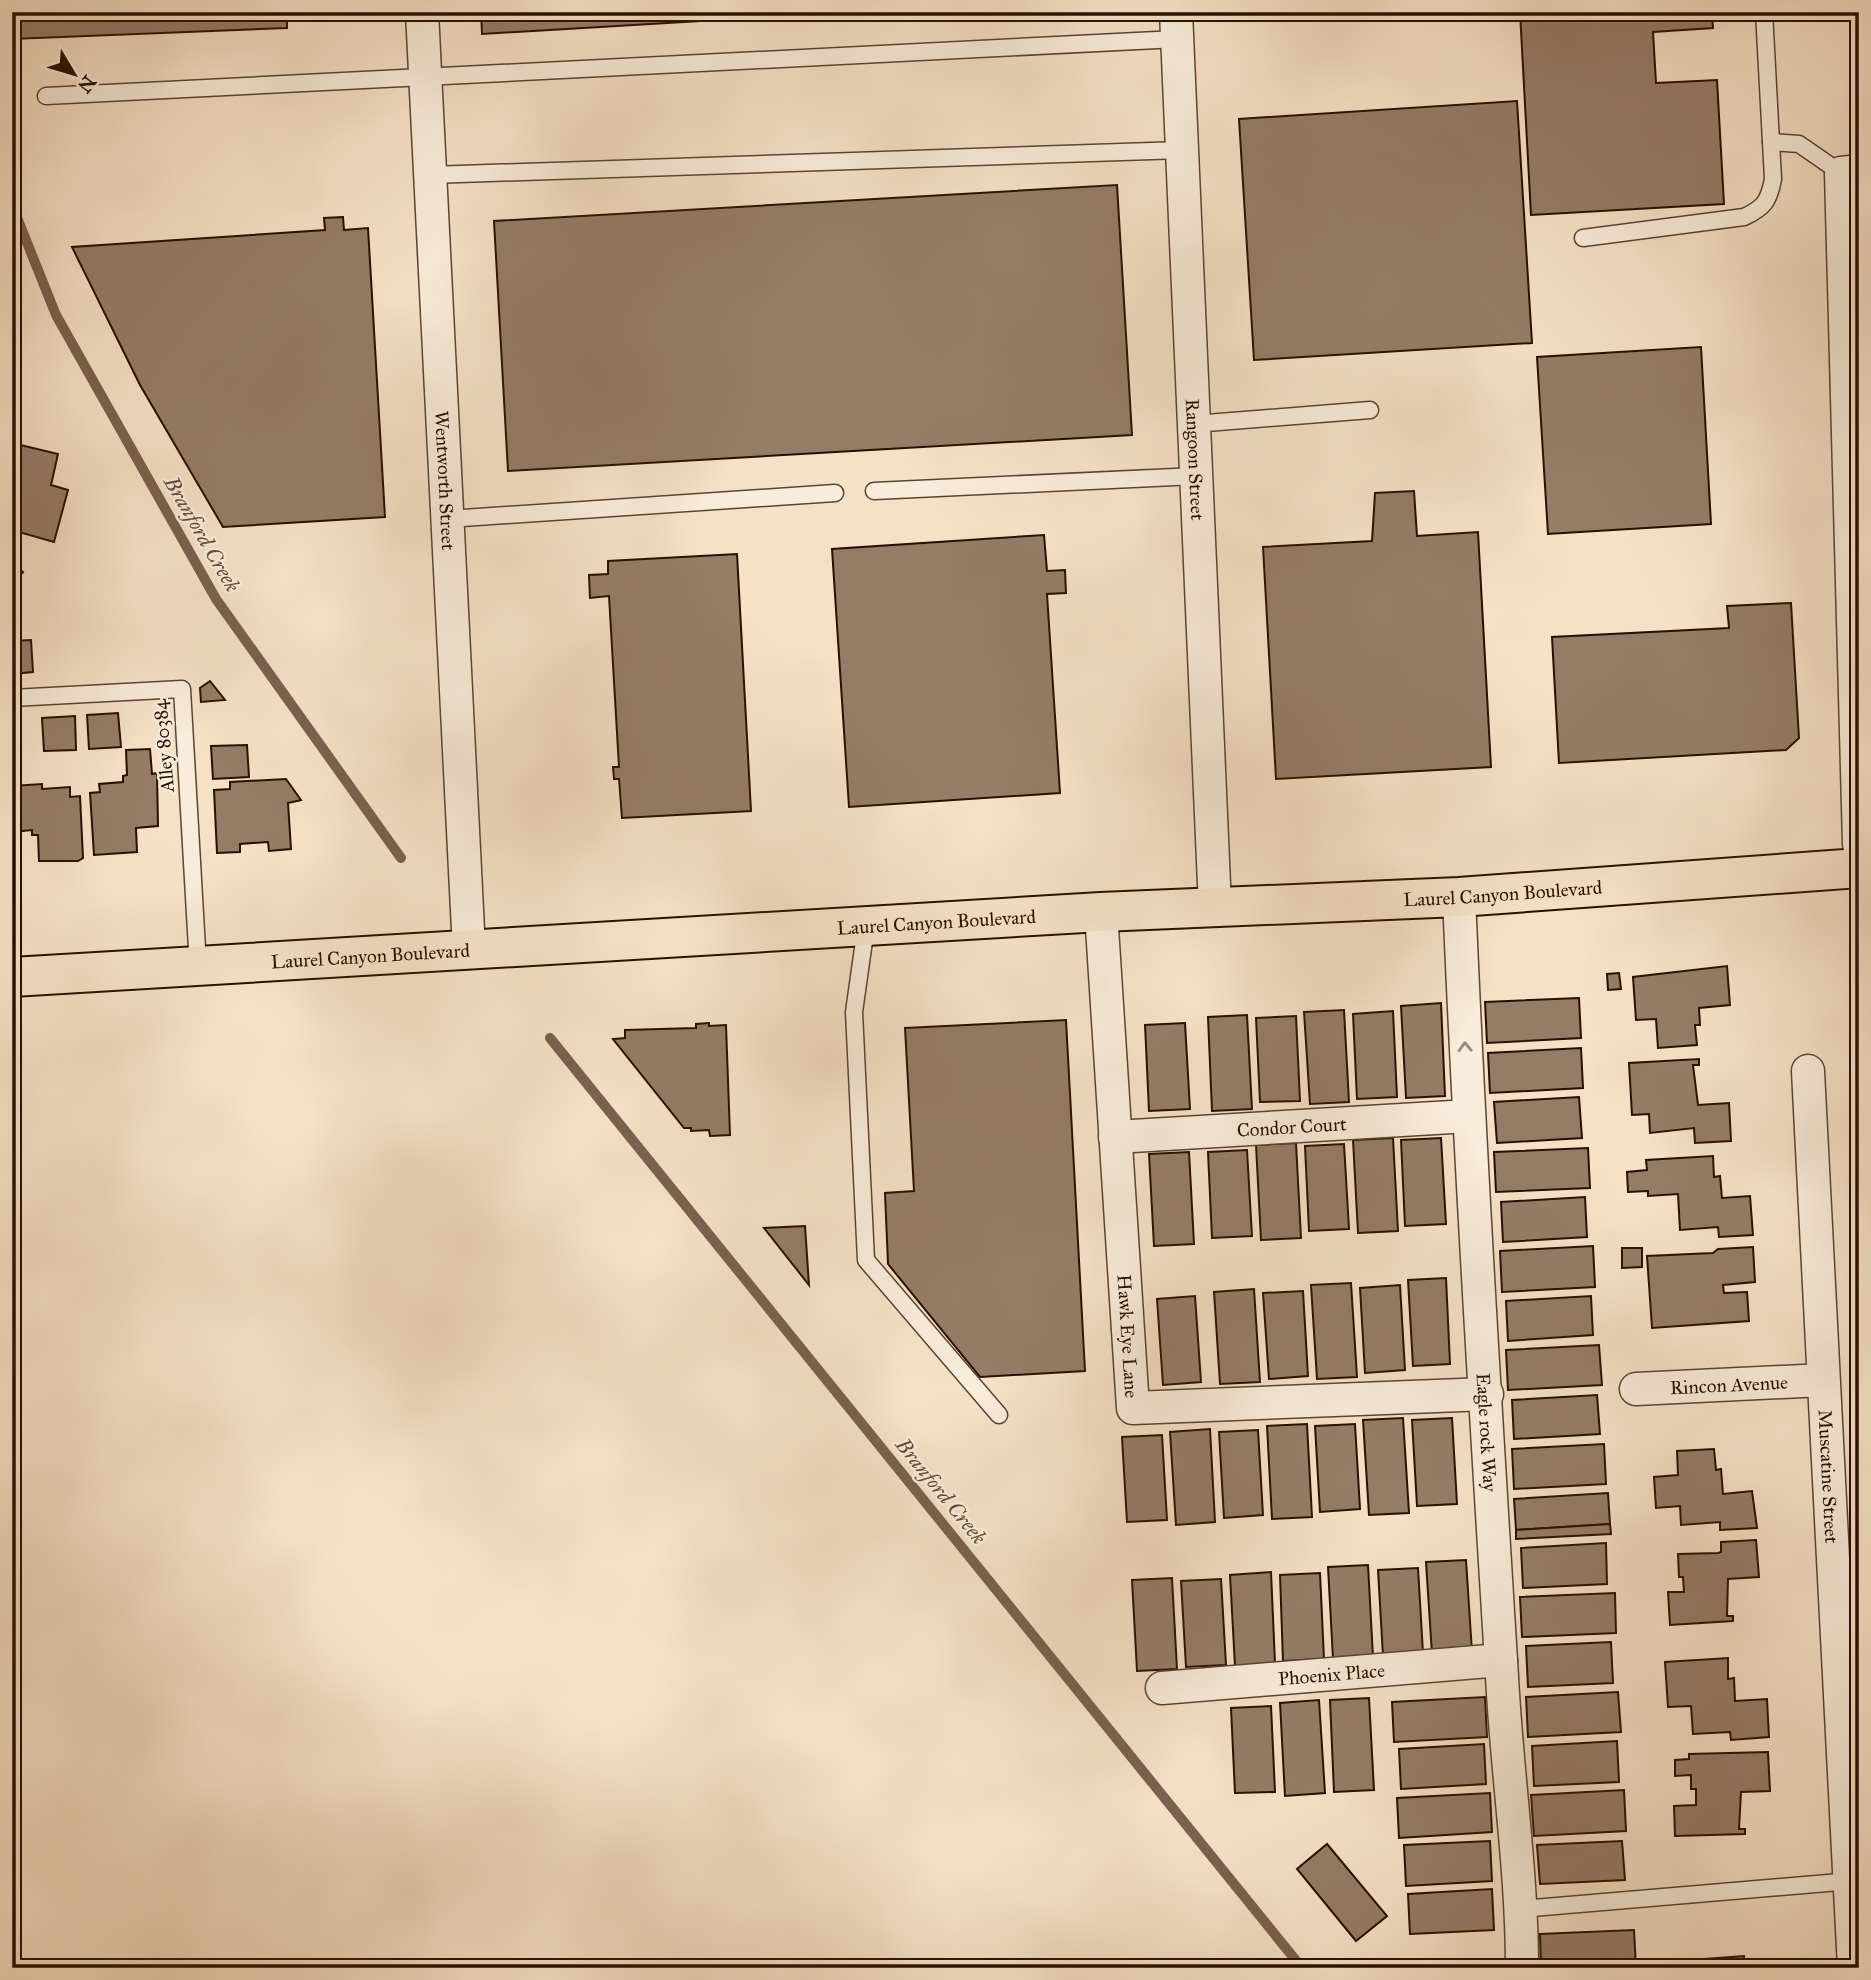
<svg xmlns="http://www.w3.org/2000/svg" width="1871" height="1980" font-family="'IM FELL Great Primer',serif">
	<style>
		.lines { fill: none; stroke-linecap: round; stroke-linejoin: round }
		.stream { stroke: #7a614f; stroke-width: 10 }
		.building { fill: #947c67; stroke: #2a0e00; stroke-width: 2 }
		.service-casing { stroke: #5d4332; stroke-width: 19 }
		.minor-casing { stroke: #5d4332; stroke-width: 35 }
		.primary-casing { stroke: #2a0e00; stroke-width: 42 }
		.service { stroke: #f8ecda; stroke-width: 16 }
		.minor { stroke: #f8ecda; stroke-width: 32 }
		.primary { stroke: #f5e1c6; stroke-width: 38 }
		.oneway { stroke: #9b8878 }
		.labels { text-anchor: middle; stroke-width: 5; stroke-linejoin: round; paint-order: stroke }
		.street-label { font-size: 19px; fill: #2a0e00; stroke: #f8ecda }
		.water-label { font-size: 21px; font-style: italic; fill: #664d3b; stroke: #f8ecda }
	</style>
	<rect width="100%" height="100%" fill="#f5e1c6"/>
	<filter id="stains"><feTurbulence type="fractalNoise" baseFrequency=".00286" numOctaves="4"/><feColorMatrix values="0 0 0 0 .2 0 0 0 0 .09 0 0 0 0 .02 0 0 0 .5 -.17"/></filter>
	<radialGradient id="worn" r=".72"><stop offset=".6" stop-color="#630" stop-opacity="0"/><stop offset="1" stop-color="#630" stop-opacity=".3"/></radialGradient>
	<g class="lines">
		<g class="stream">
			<polyline points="12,205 56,315 216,599 401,858"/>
			<polyline points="550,1038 1302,1968"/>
		</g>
	</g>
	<g class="building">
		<polygon points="12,12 287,12 287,28 12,39"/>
		<polygon points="481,12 852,12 482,34"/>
		<polygon points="1520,12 1712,12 1713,28 1653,32 1656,83 1717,80 1724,204 1531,215"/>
		<polygon points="1517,101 1532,343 1254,360 1239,119"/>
		<polygon points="1117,185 1132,435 508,471 494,221"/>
		<polygon points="343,217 344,230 368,228 385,517 223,527 140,385 72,247 325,230 324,218"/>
		<polygon points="1701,347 1711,524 1548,534 1537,357"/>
		<polygon points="12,443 58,454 51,485 68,490 54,542 12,530"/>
		<polygon points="1414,491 1417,536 1478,532 1491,767 1276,779 1263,547 1372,541 1375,493"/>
		<polygon points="1044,535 1047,571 1065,570 1066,593 1047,594 1060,793 849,807 832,549"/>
		<polygon points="737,554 751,811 622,818 619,779 614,779 613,767 619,767 609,596 590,598 589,575 608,574 608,561"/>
		<polygon points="12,563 23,572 13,583 18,587 12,593"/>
		<polygon points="1791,603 1799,738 1786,750 1559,763 1552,637 1729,628 1727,606"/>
		<polygon points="31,640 33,672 12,674 12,641"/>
		<polygon points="210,681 225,700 201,702 200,688"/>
		<polygon points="118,713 121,747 89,749 87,715"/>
		<polygon points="75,716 76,750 44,751 42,718"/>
		<polygon points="247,745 249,777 213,779 211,746"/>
		<polygon points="150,749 152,774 157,773 158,826 136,828 137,852 94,855 90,793 100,792 99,784 123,782 123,776 127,775 126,750"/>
		<polygon points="286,779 301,800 288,803 291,849 269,851 268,842 240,844 240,852 217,853 214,790 230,789 230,782"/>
		<polygon points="42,784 42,789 70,787 70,797 80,796 83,858 78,861 39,861 38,835 32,835 32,830 13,832 12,786"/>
		<polygon points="1727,966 1730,1005 1699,1008 1700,1025 1695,1025 1697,1045 1658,1048 1656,1019 1636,1020 1633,977"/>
		<polygon points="1619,973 1621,989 1608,990 1607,974"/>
		<polygon points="1579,998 1581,1038 1487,1043 1485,1002"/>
		<polygon points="1441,1003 1445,1096 1406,1098 1401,1006"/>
		<polygon points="1344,1010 1349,1102 1310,1104 1304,1012"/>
		<polygon points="1393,1011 1397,1097 1357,1099 1353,1014"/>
		<polygon points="1247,1015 1252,1109 1212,1111 1208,1017"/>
		<polygon points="1296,1016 1300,1101 1260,1102 1256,1018"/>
		<polygon points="1066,1020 1085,1371 980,1377 888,1264 885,1193 914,1191 905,1028"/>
		<polygon points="709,1023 709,1026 726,1025 730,1135 710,1136 709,1130 691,1131 691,1128 684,1128 613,1039 625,1038 625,1030 696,1028 696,1024"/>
		<polygon points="1185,1023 1190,1109 1149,1111 1145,1025"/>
		<polygon points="1581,1048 1583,1088 1490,1093 1488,1053"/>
		<polygon points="1699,1059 1699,1065 1693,1065 1698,1105 1729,1103 1731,1141 1695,1143 1694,1128 1650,1133 1649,1114 1632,1115 1629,1063"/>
		<polygon points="1579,1097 1582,1138 1497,1143 1494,1102"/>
		<polygon points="1393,1138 1398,1231 1358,1233 1353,1140"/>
		<polygon points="1441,1138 1446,1224 1405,1226 1401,1140"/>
		<polygon points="1296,1143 1301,1238 1261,1240 1256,1145"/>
		<polygon points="1344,1144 1349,1229 1309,1231 1305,1146"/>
		<polygon points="1588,1148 1590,1188 1496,1192 1494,1152"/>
		<polygon points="1247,1150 1252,1236 1212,1238 1208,1152"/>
		<polygon points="1189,1152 1194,1244 1154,1246 1149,1154"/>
		<polygon points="1713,1156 1714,1177 1720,1176 1722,1198 1750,1196 1753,1235 1719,1237 1718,1227 1680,1230 1678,1194 1648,1196 1648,1191 1628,1192 1627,1172 1647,1170 1646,1160"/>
		<polygon points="1585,1197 1587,1237 1503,1242 1501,1202"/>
		<polygon points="805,1226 809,1285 764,1228"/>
		<polygon points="1593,1246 1595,1287 1502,1292 1500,1251"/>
		<polygon points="1753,1247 1755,1282 1723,1285 1724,1293 1747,1292 1749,1321 1652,1328 1647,1256 1713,1253 1718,1249"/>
		<polygon points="1622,1248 1642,1248 1642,1267 1622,1268"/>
		<polygon points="1446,1278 1450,1364 1413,1366 1408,1280"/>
		<polygon points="1351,1283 1357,1377 1317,1379 1311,1285"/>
		<polygon points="1400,1285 1405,1370 1365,1373 1360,1288"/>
		<polygon points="1254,1289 1260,1382 1220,1384 1214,1292"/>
		<polygon points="1303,1291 1308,1376 1269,1379 1263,1293"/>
		<polygon points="1195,1296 1201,1382 1163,1385 1157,1299"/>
		<polygon points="1591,1296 1593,1335 1508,1341 1506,1301"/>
		<polygon points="1599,1345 1602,1385 1508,1390 1506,1350"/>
		<polygon points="1597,1395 1600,1434 1514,1439 1512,1400"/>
		<polygon points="1403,1418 1409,1513 1369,1515 1363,1420"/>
		<polygon points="1452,1418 1457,1504 1417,1506 1412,1420"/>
		<polygon points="1307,1424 1312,1517 1272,1519 1267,1426"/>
		<polygon points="1355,1424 1360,1509 1320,1512 1315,1426"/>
		<polygon points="1210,1429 1215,1522 1176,1525 1170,1432"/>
		<polygon points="1258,1430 1263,1515 1224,1518 1219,1432"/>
		<polygon points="1162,1435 1167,1520 1127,1522 1122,1437"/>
		<polygon points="1604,1444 1606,1484 1514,1489 1512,1449"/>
		<polygon points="1714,1449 1716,1470 1721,1469 1723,1494 1752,1491 1757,1528 1720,1530 1720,1522 1681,1525 1680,1506 1656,1508 1654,1477 1678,1475 1677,1451"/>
		<polygon points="1608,1493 1610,1524 1516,1530 1514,1499"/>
		<polygon points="1610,1524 1611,1534 1516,1539 1516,1530"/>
		<polygon points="1756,1540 1759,1577 1728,1579 1727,1616 1733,1616 1733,1621 1670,1625 1668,1592 1684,1592 1683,1577 1679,1577 1678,1554 1718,1553 1721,1552 1721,1542"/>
		<polygon points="1606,1543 1607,1584 1523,1588 1521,1548"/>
		<polygon points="1466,1560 1472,1652 1432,1654 1426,1562"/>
		<polygon points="1368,1565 1373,1657 1333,1659 1328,1567"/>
		<polygon points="1418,1568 1423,1653 1383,1656 1378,1570"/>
		<polygon points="1271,1572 1275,1663 1235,1666 1230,1575"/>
		<polygon points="1320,1573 1324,1659 1283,1661 1280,1575"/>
		<polygon points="1172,1578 1177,1669 1137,1671 1132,1580"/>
		<polygon points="1221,1579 1226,1665 1186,1667 1181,1581"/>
		<polygon points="1615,1593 1616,1633 1522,1637 1520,1597"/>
		<polygon points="1611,1642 1613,1683 1528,1687 1526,1646"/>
		<polygon points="1728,1658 1728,1679 1734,1678 1735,1701 1767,1699 1769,1737 1731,1740 1730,1732 1693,1734 1691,1706 1668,1707 1665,1662"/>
		<polygon points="1618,1692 1621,1732 1528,1737 1526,1697"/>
		<polygon points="1485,1697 1487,1737 1394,1742 1392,1702"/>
		<polygon points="1369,1698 1374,1790 1334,1792 1330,1700"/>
		<polygon points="1319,1700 1325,1793 1285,1796 1280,1703"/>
		<polygon points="1271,1706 1275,1792 1235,1793 1231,1708"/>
		<polygon points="1617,1741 1619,1782 1534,1786 1532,1746"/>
		<polygon points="1484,1744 1486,1784 1401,1789 1399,1749"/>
		<polygon points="1768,1752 1770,1791 1741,1792 1739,1829 1745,1829 1745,1834 1675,1836 1674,1806 1696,1805 1696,1789 1691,1789 1691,1775 1675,1776 1675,1760 1689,1759 1689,1754"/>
		<polygon points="1624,1790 1626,1831 1534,1836 1531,1795"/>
		<polygon points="1490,1793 1492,1832 1399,1838 1397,1798"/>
		<polygon points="1490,1841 1492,1881 1406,1886 1404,1845"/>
		<polygon points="1622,1841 1625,1880 1540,1884 1537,1845"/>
		<polygon points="1327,1844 1387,1916 1356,1941 1297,1869"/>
		<polygon points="1492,1889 1494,1930 1410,1934 1408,1894"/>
		<polygon points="1634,1930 1636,1968 1541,1968 1540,1934"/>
		<polygon points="1744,1956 1745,1968 1706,1968 1705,1959"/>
		<polygon points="1498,1964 1498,1968 1422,1968"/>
	</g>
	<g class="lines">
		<defs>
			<g id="service">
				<polyline points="46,96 1177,39"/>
				<polyline points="1771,142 1799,144 1841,173"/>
				<polyline points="430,175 1182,150"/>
				<path d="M1583,238l161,-21c20,-9 25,-16 29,-38l-9,-167"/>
				<polyline points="1194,424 1370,410"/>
				<polyline points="874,491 1196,476"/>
				<polyline points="448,519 835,493"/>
				<polyline points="12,698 182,689 198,966"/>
				<polyline points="866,927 854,1012 866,1260 999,1415"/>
				<polyline points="1522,1909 1851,1881"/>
			</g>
			<g id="minor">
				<path id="s1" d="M422,12l47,938"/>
				<path id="s2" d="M1176,12l39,895"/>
				<polyline points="1859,171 1841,173 1859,844"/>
				<path id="s3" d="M1459,897c11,260 27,520 43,780 5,97 20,193 20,291"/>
				<path id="s4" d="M1101,912l32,496 354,-14"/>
				<path id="s5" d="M1808,1071l46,897"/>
				<path id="s6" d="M1115,1137l354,-21"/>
				<path id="s7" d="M1636,1389l187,-9"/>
				<path id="s8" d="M1162,1688l339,-28"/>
			</g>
			<g id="primary">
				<path id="s9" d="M12,977l1089,-65 358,-15 400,-29"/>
			</g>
		</defs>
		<use href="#service" class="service-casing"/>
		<use href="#minor" class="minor-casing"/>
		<use href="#primary" class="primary-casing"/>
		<use href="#service" class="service"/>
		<use href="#minor" class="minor"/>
		<use href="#primary" class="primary"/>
	</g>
	<defs><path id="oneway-chevron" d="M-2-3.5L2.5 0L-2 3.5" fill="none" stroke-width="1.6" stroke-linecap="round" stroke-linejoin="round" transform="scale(1.75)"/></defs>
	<use class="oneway" href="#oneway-chevron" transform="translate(1465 1047) rotate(-92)"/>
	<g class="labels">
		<g class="street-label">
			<text dy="7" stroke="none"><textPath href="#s2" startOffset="448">Rangoon Street</textPath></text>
			<text dy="7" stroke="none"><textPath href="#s1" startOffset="469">Wentworth Street</textPath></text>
			<text transform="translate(163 746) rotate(-95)" y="7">Alley 80384</text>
			<text dy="7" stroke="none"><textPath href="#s9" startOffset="1493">Laurel Canyon Boulevard</textPath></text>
			<text dy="7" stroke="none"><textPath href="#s9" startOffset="926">Laurel Canyon Boulevard</textPath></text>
			<text dy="7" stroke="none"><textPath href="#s9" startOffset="359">Laurel Canyon Boulevard</textPath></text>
			<text dy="7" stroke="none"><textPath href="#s6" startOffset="177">Condor Court</textPath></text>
			<text dy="7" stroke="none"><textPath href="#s4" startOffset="425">Hawk Eye Lane</textPath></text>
			<text dy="7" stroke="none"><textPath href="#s7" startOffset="93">Rincon Avenue</textPath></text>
			<text dy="7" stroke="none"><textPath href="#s3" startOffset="536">Eagle rock Way</textPath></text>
			<text dy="7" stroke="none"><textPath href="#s5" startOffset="406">Muscatine Street</textPath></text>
			<text dy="7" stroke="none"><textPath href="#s8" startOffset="170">Phoenix Place</textPath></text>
		</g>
		<g class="water-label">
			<text transform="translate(202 534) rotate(60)" y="7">Branford Creek</text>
			<text transform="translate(941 1491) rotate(51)" y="7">Branford Creek</text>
		</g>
	</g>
	<rect width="1871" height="1980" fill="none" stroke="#f5e1c6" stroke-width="42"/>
	<rect x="14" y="14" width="1843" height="1952" fill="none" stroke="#2a0e00" stroke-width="3.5"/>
	<rect x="21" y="21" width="1829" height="1938" fill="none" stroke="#2a0e00" stroke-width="2"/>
	<g transform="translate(74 74) rotate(128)" stroke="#f8ecda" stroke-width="5" paint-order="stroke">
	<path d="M0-5L12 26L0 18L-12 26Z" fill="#2a0e00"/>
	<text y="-10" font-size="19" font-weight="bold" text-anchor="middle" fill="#2a0e00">N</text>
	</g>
	<rect width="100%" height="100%" filter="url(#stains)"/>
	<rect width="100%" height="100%" fill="url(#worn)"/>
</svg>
